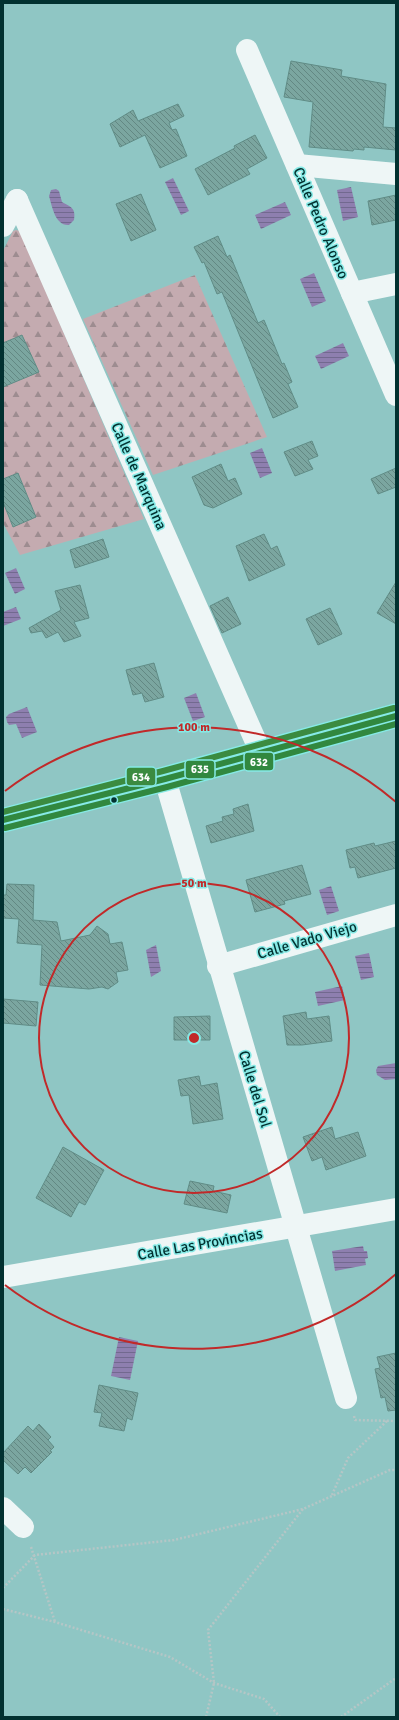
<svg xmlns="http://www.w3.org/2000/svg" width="399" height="1720" font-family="Signika,sans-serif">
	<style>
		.forest { fill: url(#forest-firs) }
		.water { fill: url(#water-rules) }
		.building { fill: url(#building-back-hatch); stroke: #608c86 }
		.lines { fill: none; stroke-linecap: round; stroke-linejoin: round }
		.path { stroke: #b5c6c6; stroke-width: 2.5; stroke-dasharray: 2 2; stroke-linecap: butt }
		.street { stroke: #eef6f6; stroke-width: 22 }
		.secondary { stroke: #eef6f6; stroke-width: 22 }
		.bus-1-casing { stroke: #86eae6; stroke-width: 9 }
		.bus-2-casing { stroke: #86eae6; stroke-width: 9 }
		.bus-3-casing { stroke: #86eae6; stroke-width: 9 }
		.bus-1 { stroke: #31883f; stroke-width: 6 }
		.bus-2 { stroke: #31883f; stroke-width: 6 }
		.bus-3 { stroke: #3b8b40; stroke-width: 6 }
		.ring { fill: none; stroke: #c12929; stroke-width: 2 }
		.bus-dot { fill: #023130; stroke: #86eae6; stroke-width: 1.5 }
		.labels { text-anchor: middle; stroke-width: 3; stroke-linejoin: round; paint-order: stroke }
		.street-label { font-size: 15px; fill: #023130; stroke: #86eae6 }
		.centre { fill: #c12929; stroke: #86eae6; stroke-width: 2 }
		.ring-label { font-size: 12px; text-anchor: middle; font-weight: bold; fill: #c12929; stroke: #86eae6; stroke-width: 3; stroke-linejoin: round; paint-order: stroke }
		.line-badge { stroke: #86eae6; stroke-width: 1.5 }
		.badge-label { font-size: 11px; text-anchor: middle; font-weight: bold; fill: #fff }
	</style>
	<defs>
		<pattern id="forest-firs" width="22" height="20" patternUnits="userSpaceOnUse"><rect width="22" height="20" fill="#c4abb0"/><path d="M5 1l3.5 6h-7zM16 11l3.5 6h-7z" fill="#9d8c90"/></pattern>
		<pattern id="water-rules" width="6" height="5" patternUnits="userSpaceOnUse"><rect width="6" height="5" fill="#8e7faf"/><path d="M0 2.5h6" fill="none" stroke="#72698f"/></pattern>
		<pattern id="building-back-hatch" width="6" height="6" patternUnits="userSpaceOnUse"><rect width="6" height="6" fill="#7ba6a0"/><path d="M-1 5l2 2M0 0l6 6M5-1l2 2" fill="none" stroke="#638883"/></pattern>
	</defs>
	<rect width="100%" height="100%" fill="#8fc6c4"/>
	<g class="forest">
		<polygon points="16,230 20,231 144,519 20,555 3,523 3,251 13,231"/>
		<polygon points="195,275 267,437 153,475 83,319"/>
	</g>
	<g class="water">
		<polygon points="173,178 189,211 181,215 165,182"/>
		<polygon points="351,187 358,217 343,221 337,190"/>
		<path d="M56,189l3,2 3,11c9,5 14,6 12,18l-5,5c-14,1 -17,-19 -20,-29l2,-6z"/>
		<polygon points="285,202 291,215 261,229 255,215"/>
		<polygon points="314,273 326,301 312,307 300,279"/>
		<polygon points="343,343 349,356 321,369 315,356"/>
		<polygon points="262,448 272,473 260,478 250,453"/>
		<polygon points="16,568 25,589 15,594 5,573"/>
		<polygon points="16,607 21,619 3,626 3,612"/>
		<polygon points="196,693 205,717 193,721 184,698"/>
		<polygon points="27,707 37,732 22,738 16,724 9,725 7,722 6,717 9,714"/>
		<polygon points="331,886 339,911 327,915 319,890"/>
		<polygon points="156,945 161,971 151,977 146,950"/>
		<polygon points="369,953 374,977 361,980 355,956"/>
		<polygon points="342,986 345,1000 318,1006 315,992"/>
		<polygon points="396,1063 396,1079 385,1080 377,1075 376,1070 378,1066"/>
		<polygon points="363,1246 364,1251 367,1251 368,1258 365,1259 366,1265 335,1271 332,1251"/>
		<polygon points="119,1337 138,1341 130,1380 111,1376"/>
	</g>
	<g class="building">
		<polygon points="291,61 342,70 341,76 386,84 383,127 396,128 396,150 364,147 364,150 354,149 353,151 309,147 313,102 284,97"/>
		<polygon points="178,104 184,116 169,123 172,130 176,129 187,156 160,168 145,135 120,147 110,124 133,110 138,121"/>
		<polygon points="255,135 267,158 247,169 250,174 208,195 195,169 235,148 234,146"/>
		<polygon points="141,194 156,230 131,241 116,204"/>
		<polygon points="396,195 396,220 372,225 368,201"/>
		<polygon points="218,236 227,257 230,255 258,323 264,320 282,364 284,363 292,382 288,384 298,407 273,418 222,292 217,294 204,262 202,263 194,247"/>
		<polygon points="22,335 39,372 3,387 3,343"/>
		<polygon points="312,441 318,456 308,460 313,469 295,476 284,452"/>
		<polygon points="221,464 228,481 235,478 242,494 213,508 204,505 192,477"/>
		<polygon points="396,468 396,487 378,494 371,479"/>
		<polygon points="18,473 36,517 13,527 3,502 3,479"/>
		<polygon points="264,534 271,549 277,546 285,565 249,581 236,546"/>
		<polygon points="103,539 109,557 75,568 70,550"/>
		<polygon points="396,582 396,624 377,613"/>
		<polygon points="80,585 89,618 74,622 81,636 64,642 58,632 46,638 42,631 31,633 29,628 61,610 55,591"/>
		<polygon points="228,597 241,624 222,633 210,606"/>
		<polygon points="330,608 342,634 318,645 306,619"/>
		<polygon points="154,663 164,697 145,702 142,693 133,695 126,670"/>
		<polygon points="248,804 254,831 211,843 206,826 223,821 222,817 234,814 233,809"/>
		<polygon points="396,841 396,868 358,878 355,867 350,868 346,850 374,843 375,846"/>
		<polygon points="302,865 311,894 284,901 285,904 255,912 246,880"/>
		<polygon points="7,884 34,885 33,920 57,922 61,941 90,935 97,926 108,934 110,944 122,942 128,970 116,972 118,982 108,989 102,987 89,989 40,985 42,945 17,943 19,919 3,918 3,895 6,895"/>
		<polygon points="3,999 38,1002 36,1026 3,1023"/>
		<polygon points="306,1012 307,1019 329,1016 332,1041 302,1045 287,1045 283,1016"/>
		<polygon points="210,1016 210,1040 174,1040 174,1017"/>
		<polygon points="199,1076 201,1086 217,1083 223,1119 193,1124 189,1095 181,1096 178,1080"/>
		<polygon points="332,1127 335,1139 358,1132 366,1156 326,1170 322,1157 312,1161 303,1137"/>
		<polygon points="63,1147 104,1170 85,1205 79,1202 71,1217 36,1198"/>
		<polygon points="190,1181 214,1186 213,1191 231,1195 227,1213 184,1204"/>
		<polygon points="396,1353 396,1410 388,1411 385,1397 381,1398 375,1369 380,1368 377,1357"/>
		<polygon points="99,1385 138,1393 132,1420 127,1418 124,1431 99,1426 102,1413 94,1412"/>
		<polygon points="39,1424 51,1437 48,1440 54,1447 50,1451 52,1452 31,1473 25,1467 18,1474 3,1460 3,1453 28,1426 33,1431"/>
	</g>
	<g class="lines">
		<g class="path">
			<polyline points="354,1416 355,1420 396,1421"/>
			<polyline points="332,1495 348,1458 388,1420"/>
			<polyline points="31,1547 55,1622"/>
			<polyline points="3,1588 35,1555 174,1540 303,1509 390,1470 396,1470"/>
			<polyline points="3,1609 55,1622 170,1657 214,1683 264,1699 280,1717"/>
			<polyline points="206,1717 214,1683 208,1630 303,1509"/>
			<polyline points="341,1717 396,1678"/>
		</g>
		<g class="street">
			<polyline points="247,50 396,395"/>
			<polyline points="297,165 396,174"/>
			<polyline points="17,200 261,753"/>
			<polyline points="3,226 17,200"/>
			<polyline points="352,293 396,284"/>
			<polyline points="165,779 346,1398"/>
			<polyline points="218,966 396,915"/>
			<polyline points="3,1277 396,1209"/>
			<polyline points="3,1508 23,1527"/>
		</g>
		<polyline class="secondary" points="3,820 165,779 396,716"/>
		<defs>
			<polyline id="bus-1" points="3,820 165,779 396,716"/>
			<polyline id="bus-2" points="5,828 167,787 396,724"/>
			<polyline id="bus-3" points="3,812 163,771 394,708"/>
		</defs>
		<use href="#bus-1" class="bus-1-casing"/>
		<use href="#bus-2" class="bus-2-casing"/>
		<use href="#bus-3" class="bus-3-casing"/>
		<use href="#bus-1" class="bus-1"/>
		<use href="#bus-2" class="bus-2"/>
		<use href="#bus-3" class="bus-3"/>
	</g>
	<g class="ring">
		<circle cx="194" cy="1038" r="155"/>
		<path d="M396 1274A311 311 0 0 1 5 1285M5 791A311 311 0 0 1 396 802"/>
	</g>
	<circle class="bus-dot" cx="114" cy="800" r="3.5"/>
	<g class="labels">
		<g class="street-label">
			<text transform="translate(321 223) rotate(67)" y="5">Calle Pedro Alonso</text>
			<text transform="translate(139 476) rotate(66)" y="5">Calle de Marquina</text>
			<text transform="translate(307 940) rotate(-16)" y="5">Calle Vado Viejo</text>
			<text transform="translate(255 1089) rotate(73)" y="5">Calle del Sol</text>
			<text transform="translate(200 1244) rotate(-10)" y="5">Calle Las Provincias</text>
		</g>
	</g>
	<circle cx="194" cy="1038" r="6" class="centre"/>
	<g class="ring-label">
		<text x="194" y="731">100 m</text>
		<text x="194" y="887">50 m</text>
	</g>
	<g class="line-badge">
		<rect x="244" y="752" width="30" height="19" rx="4" fill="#31883f"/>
		<rect x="185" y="760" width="30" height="19" rx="4" fill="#31883f"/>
		<rect x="126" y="767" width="30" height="19" rx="4" fill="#3b8b40"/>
	</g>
	<g class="badge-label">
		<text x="259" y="766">632</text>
		<text x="200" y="773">635</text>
		<text x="141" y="781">634</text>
	</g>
	<rect width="399" height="1720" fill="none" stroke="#023130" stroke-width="8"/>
</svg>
